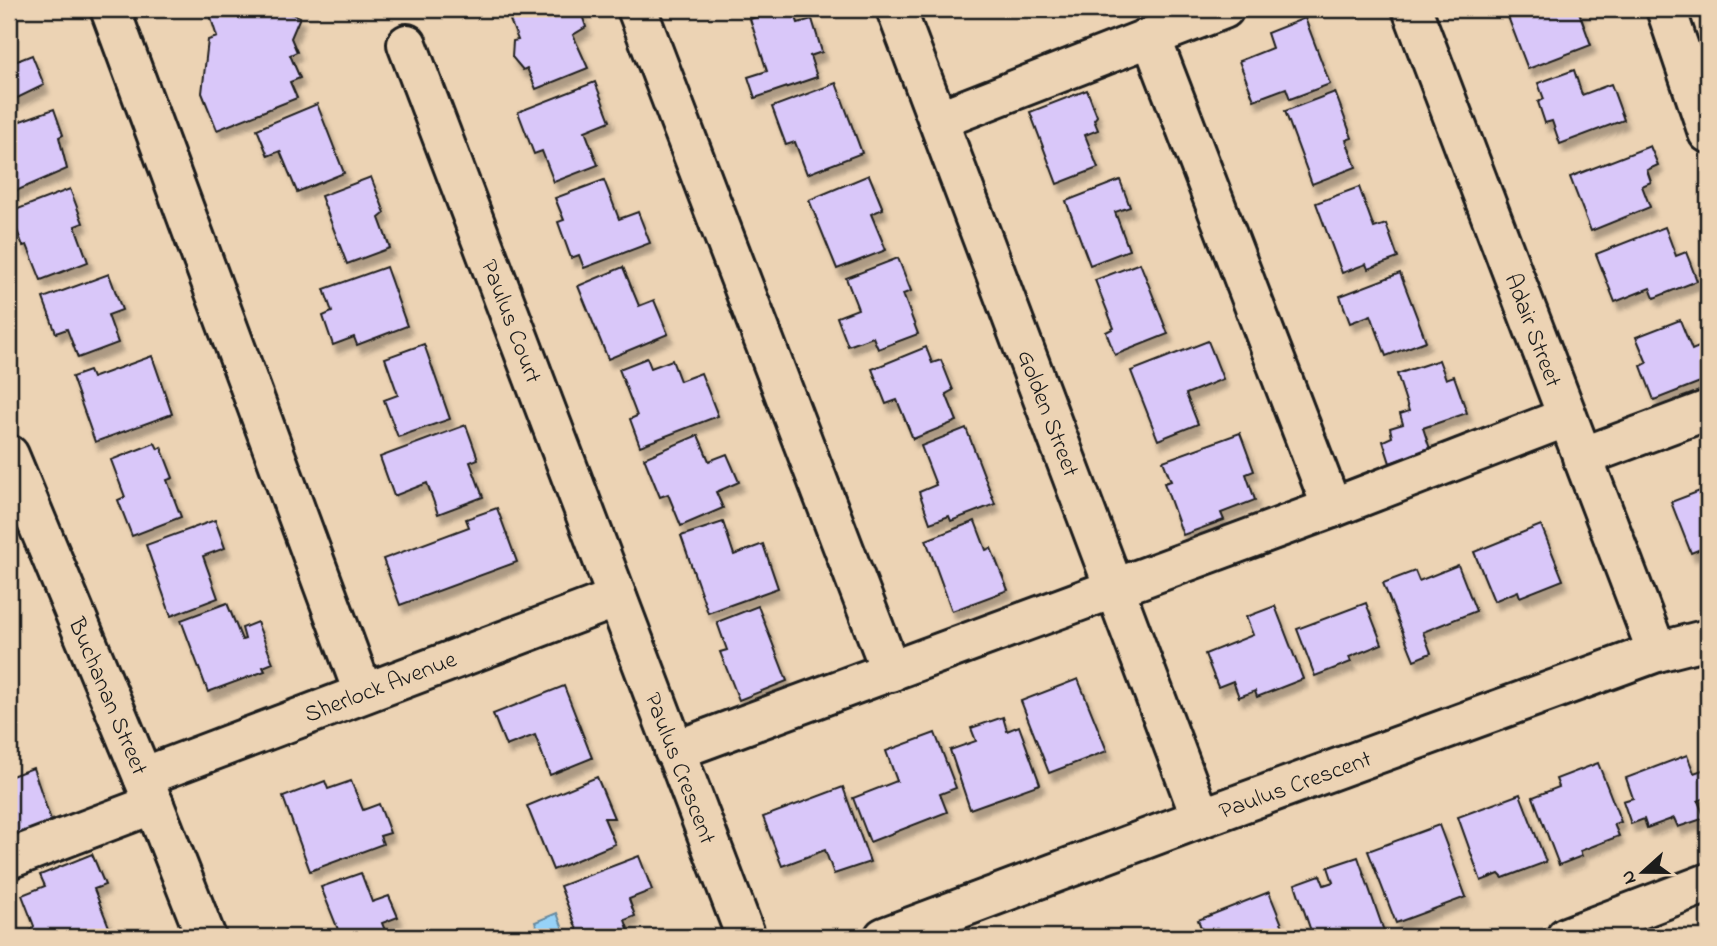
<svg xmlns="http://www.w3.org/2000/svg" width="1717" height="946" font-family="'Indie Flower',sans-serif">
	<style>
		.water { fill: #97d2f7; stroke: #66899f; stroke-width: 2 }
		.building { fill: #d9c7f9; stroke: #1c1c1c; stroke-width: 2; filter: url(#shadow) }
		.lines { fill: none; stroke-linecap: round; stroke-linejoin: round }
		.minor-casing { stroke: #1c1c1c; stroke-width: 44 }
		.minor { stroke: #ecd3b4; stroke-width: 38 }
		.labels { text-anchor: middle; stroke-width: 5; stroke-linejoin: round; paint-order: stroke }
		.street-label { font-size: 24px; fill: #1c1c1c; stroke: #ecd3b4 }
	</style>
	<defs>
		<filter id="shadow"><feDropShadow dx="4.5" dy="8" stdDeviation="2" flood-color="#0004"/></filter>
	</defs>
	<rect width="100%" height="100%" fill="#ecd3b4"/>
	<filter id="ink" filterUnits="userSpaceOnUse"><feTurbulence type="fractalNoise" baseFrequency=".0143" numOctaves="2"/><feDisplacementMap in="SourceGraphic" scale="14" xChannelSelector="R" yChannelSelector="G"/><feConvolveMatrix kernelMatrix="1 2 1 2 8 2 1 2 1" color-interpolation-filters="sRGB"/></filter>
	<g filter="url(#ink)">
		<polygon class="water" points="557,913 566,937 541,937 535,922"/>
		<g class="building">
			<polygon points="208,9 281,9 300,17 291,38 297,52 290,55 300,78 290,82 297,98 217,130 202,93 208,40 217,37"/>
			<polygon points="543,9 580,9 586,27 573,35 588,68 536,89 527,68 523,70 512,57 513,41 518,40 510,20"/>
			<polygon points="781,9 793,9 798,23 812,19 822,52 810,56 817,77 755,98 748,77 767,71 750,19"/>
			<polygon points="1505,9 1587,9 1579,12 1591,45 1528,69"/>
			<polygon points="1305,18 1330,84 1290,99 1286,88 1254,100 1239,61 1272,48 1267,33"/>
			<polygon points="32,55 44,85 9,102 9,60 12,63"/>
			<polygon points="1574,70 1582,95 1611,84 1624,120 1560,144 1552,121 1545,123 1538,102 1544,99 1538,83"/>
			<polygon points="595,82 610,121 585,131 598,165 554,182 542,151 534,154 518,112"/>
			<polygon points="836,83 862,153 807,174 795,142 786,145 772,107"/>
			<polygon points="1087,90 1097,116 1094,120 1098,130 1085,135 1098,168 1057,184 1030,112"/>
			<polygon points="1335,92 1352,138 1346,140 1356,167 1312,184 1285,111"/>
			<polygon points="317,104 344,173 297,192 280,151 268,156 257,129"/>
			<polygon points="54,109 63,135 59,137 67,169 9,194 9,125"/>
			<polygon points="1650,146 1658,165 1647,170 1651,182 1642,186 1650,207 1591,231 1570,177"/>
			<polygon points="869,175 883,209 871,214 886,250 837,269 809,200"/>
			<polygon points="371,177 385,213 379,218 390,248 347,264 321,196"/>
			<polygon points="604,180 619,219 638,212 650,243 584,268 579,255 571,258 558,222 564,220 555,198"/>
			<polygon points="1120,180 1130,207 1115,212 1129,250 1090,265 1066,201"/>
			<polygon points="1359,187 1374,228 1386,224 1398,258 1368,269 1366,264 1342,273 1316,203"/>
			<polygon points="70,189 83,223 75,226 88,262 41,280 27,245 23,246 10,212"/>
			<polygon points="1665,227 1676,256 1686,252 1697,281 1654,298 1650,288 1615,302 1596,254"/>
			<polygon points="898,258 911,291 903,294 918,334 878,349 873,337 848,346 837,317 858,309 846,278"/>
			<polygon points="1140,263 1168,334 1115,355 1106,332 1114,328 1095,280"/>
			<polygon points="386,267 407,326 357,345 354,337 333,345 323,316 332,312 324,289"/>
			<polygon points="623,267 639,306 654,300 668,334 608,359 578,286"/>
			<polygon points="1400,273 1426,341 1386,356 1371,315 1350,323 1340,296"/>
			<polygon points="109,274 122,310 108,315 118,343 78,358 67,329 56,333 43,298"/>
			<polygon points="1680,320 1692,350 1708,343 1708,379 1654,400 1641,366 1647,363 1636,337"/>
			<polygon points="1208,341 1223,379 1186,394 1198,424 1158,440 1131,371"/>
			<polygon points="424,344 450,419 398,437 384,400 398,395 385,358"/>
			<polygon points="926,347 932,363 941,360 953,390 946,394 957,421 913,439 897,400 886,404 872,369"/>
			<polygon points="152,356 172,414 95,442 72,377 89,371 92,378"/>
			<polygon points="647,358 651,368 672,360 680,381 701,373 718,416 640,446 630,419 637,416 619,369"/>
			<polygon points="1439,360 1446,379 1454,376 1467,413 1423,428 1430,449 1390,463 1383,441 1392,437 1390,428 1403,424 1400,414 1409,411 1397,374"/>
			<polygon points="466,425 478,459 470,462 483,497 438,514 427,483 394,496 380,457"/>
			<polygon points="966,428 995,504 951,521 949,516 930,523 919,492 936,485 921,446"/>
			<polygon points="1240,433 1254,471 1246,474 1255,500 1221,513 1224,520 1183,535 1164,483 1171,481 1163,461"/>
			<polygon points="698,435 709,461 727,454 739,482 716,492 723,508 681,526 668,494 660,497 644,458"/>
			<polygon points="155,443 158,449 161,447 173,478 167,480 181,517 132,536 118,500 125,497 111,460"/>
			<polygon points="1708,488 1708,546 1691,553 1671,502"/>
			<polygon points="497,508 517,562 400,605 383,559 469,527 466,519"/>
			<polygon points="215,520 225,548 203,556 218,598 171,616 146,545"/>
			<polygon points="975,521 986,550 991,548 1008,590 952,611 926,540"/>
			<polygon points="723,522 734,555 763,544 778,588 708,613 681,536"/>
			<polygon points="1541,525 1563,580 1520,597 1518,591 1494,601 1474,552"/>
			<polygon points="1458,565 1476,611 1423,632 1431,653 1414,660 1383,583 1415,571 1419,581"/>
			<polygon points="227,603 242,640 245,639 242,628 257,622 273,663 263,667 265,671 208,692 181,620"/>
			<polygon points="1366,603 1382,644 1349,657 1351,662 1315,676 1297,629"/>
			<polygon points="758,606 787,681 739,700 720,652 727,650 717,622"/>
			<polygon points="1275,606 1303,679 1257,697 1255,691 1239,697 1233,681 1218,687 1205,654 1253,635 1246,617"/>
			<polygon points="1078,679 1107,751 1049,773 1021,701"/>
			<polygon points="564,686 592,758 550,775 535,735 506,746 493,714"/>
			<polygon points="1003,717 1007,731 1019,726 1040,784 970,809 950,750 976,741 971,728"/>
			<polygon points="935,733 956,788 940,794 947,812 870,842 853,798 897,781 886,751"/>
			<polygon points="1687,755 1694,773 1708,768 1708,797 1698,801 1705,818 1678,827 1674,818 1647,828 1644,819 1631,824 1623,801 1633,798 1626,778"/>
			<polygon points="1598,763 1621,822 1614,824 1619,836 1580,851 1582,856 1559,865 1533,797 1559,787 1556,779"/>
			<polygon points="33,768 53,827 9,843 9,777"/>
			<polygon points="597,777 614,818 604,818 615,844 553,870 527,806"/>
			<polygon points="325,781 328,789 351,781 363,810 379,804 390,833 380,836 383,844 310,871 283,797"/>
			<polygon points="843,787 870,862 834,874 825,850 782,866 763,817"/>
			<polygon points="1520,794 1546,862 1503,878 1499,874 1481,881 1458,817"/>
			<polygon points="1439,825 1466,897 1396,923 1368,851"/>
			<polygon points="92,854 105,885 94,889 113,937 26,937 34,926 22,895 45,886 40,875"/>
			<polygon points="639,856 652,890 629,899 635,916 625,920 631,937 580,937 560,886"/>
			<polygon points="1358,857 1386,937 1313,937 1295,884 1320,875 1324,885 1333,882 1328,867"/>
			<polygon points="361,873 372,902 389,896 398,917 382,923 386,933 375,937 341,937 321,887"/>
			<polygon points="1269,892 1287,937 1205,937 1198,920"/>
		</g>
		<g class="lines">
			<defs>
				<g id="minor">
					<polyline points="110,9 363,692"/>
					<polyline points="637,9 891,672"/>
					<polyline points="896,9 1201,818"/>
					<polyline points="1412,9 1657,652"/>
					<polyline points="1666,9 1708,133"/>
					<polyline points="1151,37 1224,9"/>
					<polyline points="407,44 746,937"/>
					<polyline points="938,120 1151,37 1332,508"/>
					<polyline points="9,455 143,777 206,937"/>
					<polyline points="1582,457 1708,410"/>
					<polyline points="674,751 1332,508 1567,417"/>
					<polyline points="143,777 617,598"/>
					<polyline points="9,859 154,804"/>
					<polyline points="884,937 1201,818 1657,652 1708,639"/>
					<polyline points="1566,937 1708,883"/>
				</g>
			</defs>
			<use href="#minor" class="minor-casing"/>
			<use href="#minor" class="minor"/>
		</g>
	</g>
	<g class="labels">
		<g class="street-label">
			<text transform="translate(512 321) rotate(69)" y="8">Paulus Court</text>
			<text transform="translate(1534 330) rotate(69)" y="8">Adair Street</text>
			<text transform="translate(1049 413) rotate(69)" y="8">Golden Street</text>
			<text transform="translate(380 686) rotate(-21)" y="8">Sherlock Avenue</text>
			<text transform="translate(109 696) rotate(67)" y="8">Buchanan Street</text>
			<text transform="translate(681 768) rotate(69)" y="8">Paulus Crescent</text>
			<text transform="translate(1295 784) rotate(-20)" y="8">Paulus Crescent</text>
		</g>
	</g>
	<rect width="1717" height="946" fill="none" stroke="#ecd3b4" stroke-width="35"/>
	<rect x="18" y="18" width="1682" height="911" fill="none" stroke="#1c1c1c" stroke-width="2.5" filter="url(#ink)"/>
	<g transform="translate(1643 872) rotate(249)" stroke="#ecd3b4" stroke-width="5" paint-order="stroke">
	<path d="M0-5L12 26L0 18L-12 26Z" fill="#1c1c1c"/>
	<text y="-10" font-size="19" font-weight="bold" text-anchor="middle" fill="#1c1c1c">N</text>
	</g>
</svg>
